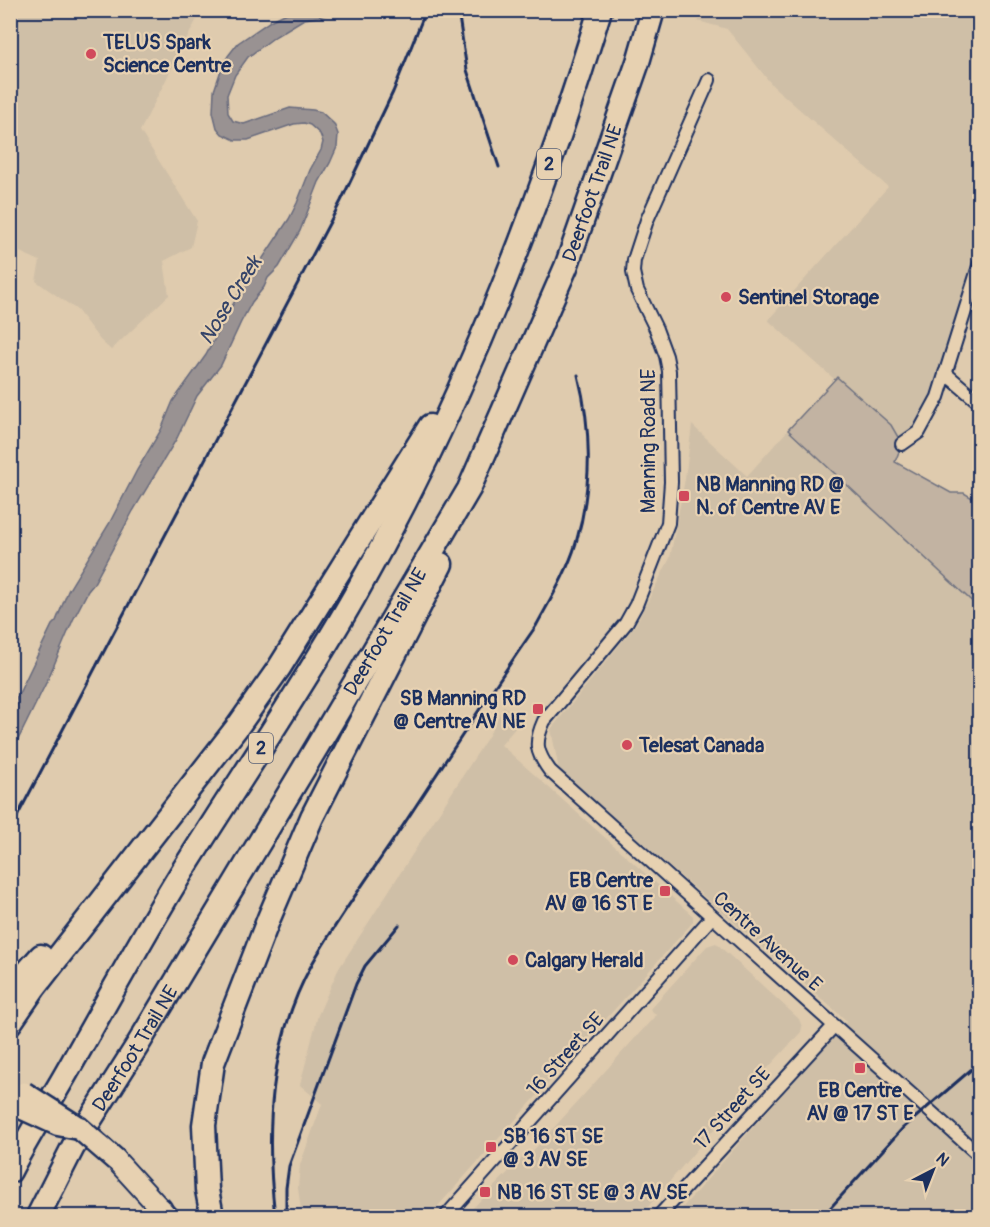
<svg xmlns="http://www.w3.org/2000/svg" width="990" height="1227" font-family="Pangolin,sans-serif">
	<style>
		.built { fill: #cfbfa7 }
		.green { fill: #c2b3a2; stroke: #6e7180; stroke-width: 1.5 }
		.water { fill: #999292; stroke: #676a7d; stroke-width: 1.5 }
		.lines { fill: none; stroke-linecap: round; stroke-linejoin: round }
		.minor-casing { stroke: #1b2f5e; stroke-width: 16 }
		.primary-casing { stroke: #1b2f5e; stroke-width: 24 }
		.motorway-casing { stroke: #1b2f5e; stroke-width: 27 }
		.minor { stroke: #e7d1b1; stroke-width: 12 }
		.primary { stroke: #e7d1b1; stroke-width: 20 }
		.motorway { stroke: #e7d1b1; stroke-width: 22 }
		.rail { stroke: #1b2f5e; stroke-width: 3 }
		.trunk-bridge-casing { stroke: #1b2f5e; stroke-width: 26; stroke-linecap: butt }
		.motorway-bridge-casing { stroke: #1b2f5e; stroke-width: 27; stroke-linecap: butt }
		.trunk-bridge { stroke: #e7d1b1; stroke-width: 21 }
		.motorway-bridge { stroke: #e7d1b1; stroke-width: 22 }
		.poi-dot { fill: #d1495b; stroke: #e7d1b1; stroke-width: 2 }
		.labels { text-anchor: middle; stroke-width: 4.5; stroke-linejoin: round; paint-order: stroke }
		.shield { fill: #e7d1b1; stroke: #586077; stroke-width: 1.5 }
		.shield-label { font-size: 18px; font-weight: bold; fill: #1b2f5e }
		.poi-label { font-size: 20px; font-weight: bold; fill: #1b2f5e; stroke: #e7d1b1; text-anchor: start }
		.street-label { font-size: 20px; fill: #1b2f5e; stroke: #e7d1b1 }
		.water-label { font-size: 21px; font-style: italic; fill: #344368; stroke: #e7d1b1 }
	</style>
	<rect width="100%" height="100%" fill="#dfcbae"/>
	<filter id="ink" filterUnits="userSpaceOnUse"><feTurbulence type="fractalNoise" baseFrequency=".0167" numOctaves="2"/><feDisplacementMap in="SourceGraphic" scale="12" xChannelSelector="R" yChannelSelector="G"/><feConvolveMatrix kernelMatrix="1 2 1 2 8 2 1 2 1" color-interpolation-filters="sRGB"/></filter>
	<g filter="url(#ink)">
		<g class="built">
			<polygon points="11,10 201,11 140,131 197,221 191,247 164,261 169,295 111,350 100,340 77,310 36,281 40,261 20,252 16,262 11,258"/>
			<polygon points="707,10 979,11 979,233 948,359 919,432 902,444 891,425 837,377 833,378 768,320 888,187 773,86 727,29 698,21"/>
			<polygon points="692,425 747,476 788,430 979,608 979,1216 675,1216 847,1021 559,770 551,729 635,626 670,558 685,479"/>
			<polygon points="504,706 521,721 501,745 693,916 693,922 429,1216 302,1216 298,1188 300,1165 322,1104 300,1085 318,1015 338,970 489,735"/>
			<polygon points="716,943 799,1019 802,1027 801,1032 744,1094 640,1216 465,1216 529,1151 531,1153 656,1015 650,1009 707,946"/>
		</g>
		<polygon class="green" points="837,377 891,425 902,444 895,462 951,493 964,493 979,502 979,608 788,430"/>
		<polygon class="water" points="293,10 337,11 318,17 304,19 276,36 248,57 235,75 227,95 228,113 233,121 244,124 290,108 313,110 321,112 334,124 338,134 337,147 330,163 319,182 300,231 279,267 268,278 264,287 252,302 241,322 221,365 197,396 177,438 133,511 93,585 88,591 73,620 48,679 11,754 11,710 52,625 56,621 68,591 109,524 137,470 161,430 173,401 206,355 237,297 289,219 297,203 310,170 321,150 323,142 320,134 310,125 304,123 294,124 248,140 235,140 222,134 217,128 213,112 214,91 222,67 228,56 238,43 272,20"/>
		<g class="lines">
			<defs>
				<g id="minor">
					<path d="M709,80l-62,140 -13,40 -1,12 4,18 19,39 10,27 3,15 2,111 -3,41 -32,82 -10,18 -82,98c-10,22 -8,31 6,50l430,385"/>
					<polyline points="945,373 980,403"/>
					<polyline points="902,444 919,432 938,397 980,263"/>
					<polyline points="446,1216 712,917"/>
					<polyline points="659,1216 834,1026"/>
					<polyline points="975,1216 980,1212"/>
				</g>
				<polyline id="primary" points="116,1160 167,1216"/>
				<g id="motorway">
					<polyline points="10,991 41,956"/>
					<polyline points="10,1023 34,988 238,726 279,668 430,426"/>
					<path d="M10,1171c19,-37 42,-72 62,-108 36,-63 70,-126 108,-188 58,-93 120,-183 174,-278 105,-185 184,-383 246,-587"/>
					<polyline points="160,1209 162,1216"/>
					<path id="s1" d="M38,1216l35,-69 64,-101 181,-301 151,-256 97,-222 72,-205 15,-52"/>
					<polyline points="212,1216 207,1190 204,1125 213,1063 269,918 312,817 441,564"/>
				</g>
			</defs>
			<use href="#minor" class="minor-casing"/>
			<use href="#primary" class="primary-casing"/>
			<use href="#motorway" class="motorway-casing"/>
			<use href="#minor" class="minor"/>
			<use href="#primary" class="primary"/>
			<use href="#motorway" class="motorway"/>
			<g class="rail">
				<polyline points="458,10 467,70 499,167"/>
				<polyline points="10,830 341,201 393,92 426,10"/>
				<path d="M275,1216c-10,-85 -6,-174 37,-252 27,-48 60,-92 90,-137 44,-67 88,-135 134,-201 14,-26 31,-53 40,-83 16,-55 16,-112 2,-168"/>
				<polyline points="286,1216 286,1188 289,1166 356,984 365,966 399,925"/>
				<polyline points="823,1216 902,1129 980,1062"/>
			</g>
			<defs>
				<polyline id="trunk-bridge" points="24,1093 79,1128 116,1160"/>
				<polyline id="motorway-bridge" points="12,1103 58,1124 79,1128"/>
			</defs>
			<use href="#trunk-bridge" class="trunk-bridge-casing"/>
			<use href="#motorway-bridge" class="motorway-bridge-casing"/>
			<use href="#trunk-bridge" class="trunk-bridge"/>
			<use href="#motorway-bridge" class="motorway-bridge"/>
		</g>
	</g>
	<g class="poi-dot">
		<circle cx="91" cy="54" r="6"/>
		<circle cx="726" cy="297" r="6"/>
		<rect x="678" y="490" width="12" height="12" rx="3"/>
		<rect x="532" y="703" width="12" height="12" rx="3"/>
		<circle cx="627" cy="745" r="6"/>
		<rect x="659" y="885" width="12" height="12" rx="3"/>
		<circle cx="513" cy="960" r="6"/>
		<rect x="854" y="1062" width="12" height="12" rx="3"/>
		<rect x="485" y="1141" width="12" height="12" rx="3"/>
		<rect x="479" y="1186" width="12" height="12" rx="3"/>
	</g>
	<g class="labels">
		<g class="shield">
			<rect x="537" y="149" width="24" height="30" rx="4.5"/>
			<rect x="249" y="733" width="24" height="30" rx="4.5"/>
		</g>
		<g class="shield-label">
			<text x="549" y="170">2</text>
			<text x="261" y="754">2</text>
		</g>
		<g class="poi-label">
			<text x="103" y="49">TELUS Spark<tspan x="103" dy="23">Science Centre</tspan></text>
			<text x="738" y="304">Sentinel Storage</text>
			<text x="696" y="491">NB Manning RD @<tspan x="696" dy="23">N. of Centre AV E</tspan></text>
			<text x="526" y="705" text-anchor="end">SB Manning RD<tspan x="526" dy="23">@ Centre AV NE</tspan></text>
			<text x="639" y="752">Telesat Canada</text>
			<text x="653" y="887" text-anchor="end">EB Centre<tspan x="653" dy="23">AV @ 16 ST E</tspan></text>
			<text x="525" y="967">Calgary Herald</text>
			<text x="860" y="1097" text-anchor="middle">EB Centre<tspan x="860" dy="23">AV @ 17 ST E</tspan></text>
			<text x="503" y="1143">SB 16 ST SE<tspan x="503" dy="23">@ 3 AV SE</tspan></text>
			<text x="497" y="1199">NB 16 ST SE @ 3 AV SE</text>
		</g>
		<g class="street-label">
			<text dy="7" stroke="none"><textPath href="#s1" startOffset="1166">Deerfoot Trail NE</textPath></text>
			<text transform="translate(648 441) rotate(-90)" y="7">Manning Road NE</text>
			<text dy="7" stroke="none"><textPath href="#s1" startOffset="680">Deerfoot Trail NE</textPath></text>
			<text transform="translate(768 941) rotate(42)" y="7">Centre Avenue E</text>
			<text dy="7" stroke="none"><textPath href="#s1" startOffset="194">Deerfoot Trail NE</textPath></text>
			<text transform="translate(565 1054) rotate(-48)" y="7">16 Street SE</text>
			<text transform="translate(732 1108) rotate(-48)" y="7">17 Street SE</text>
		</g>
		<g class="water-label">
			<text transform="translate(230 300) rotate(-58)" y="7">Nose Creek</text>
		</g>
	</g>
	<rect width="990" height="1227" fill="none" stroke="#e7d1b1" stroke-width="36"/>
	<rect x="18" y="18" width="954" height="1191" fill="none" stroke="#1b2f5e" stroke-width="2" filter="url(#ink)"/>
	<g transform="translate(933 1170) rotate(42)" stroke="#e7d1b1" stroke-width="4.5" paint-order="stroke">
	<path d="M0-4.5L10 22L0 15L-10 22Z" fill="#1b2f5e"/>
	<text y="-9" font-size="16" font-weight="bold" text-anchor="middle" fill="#1b2f5e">N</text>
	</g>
</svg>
